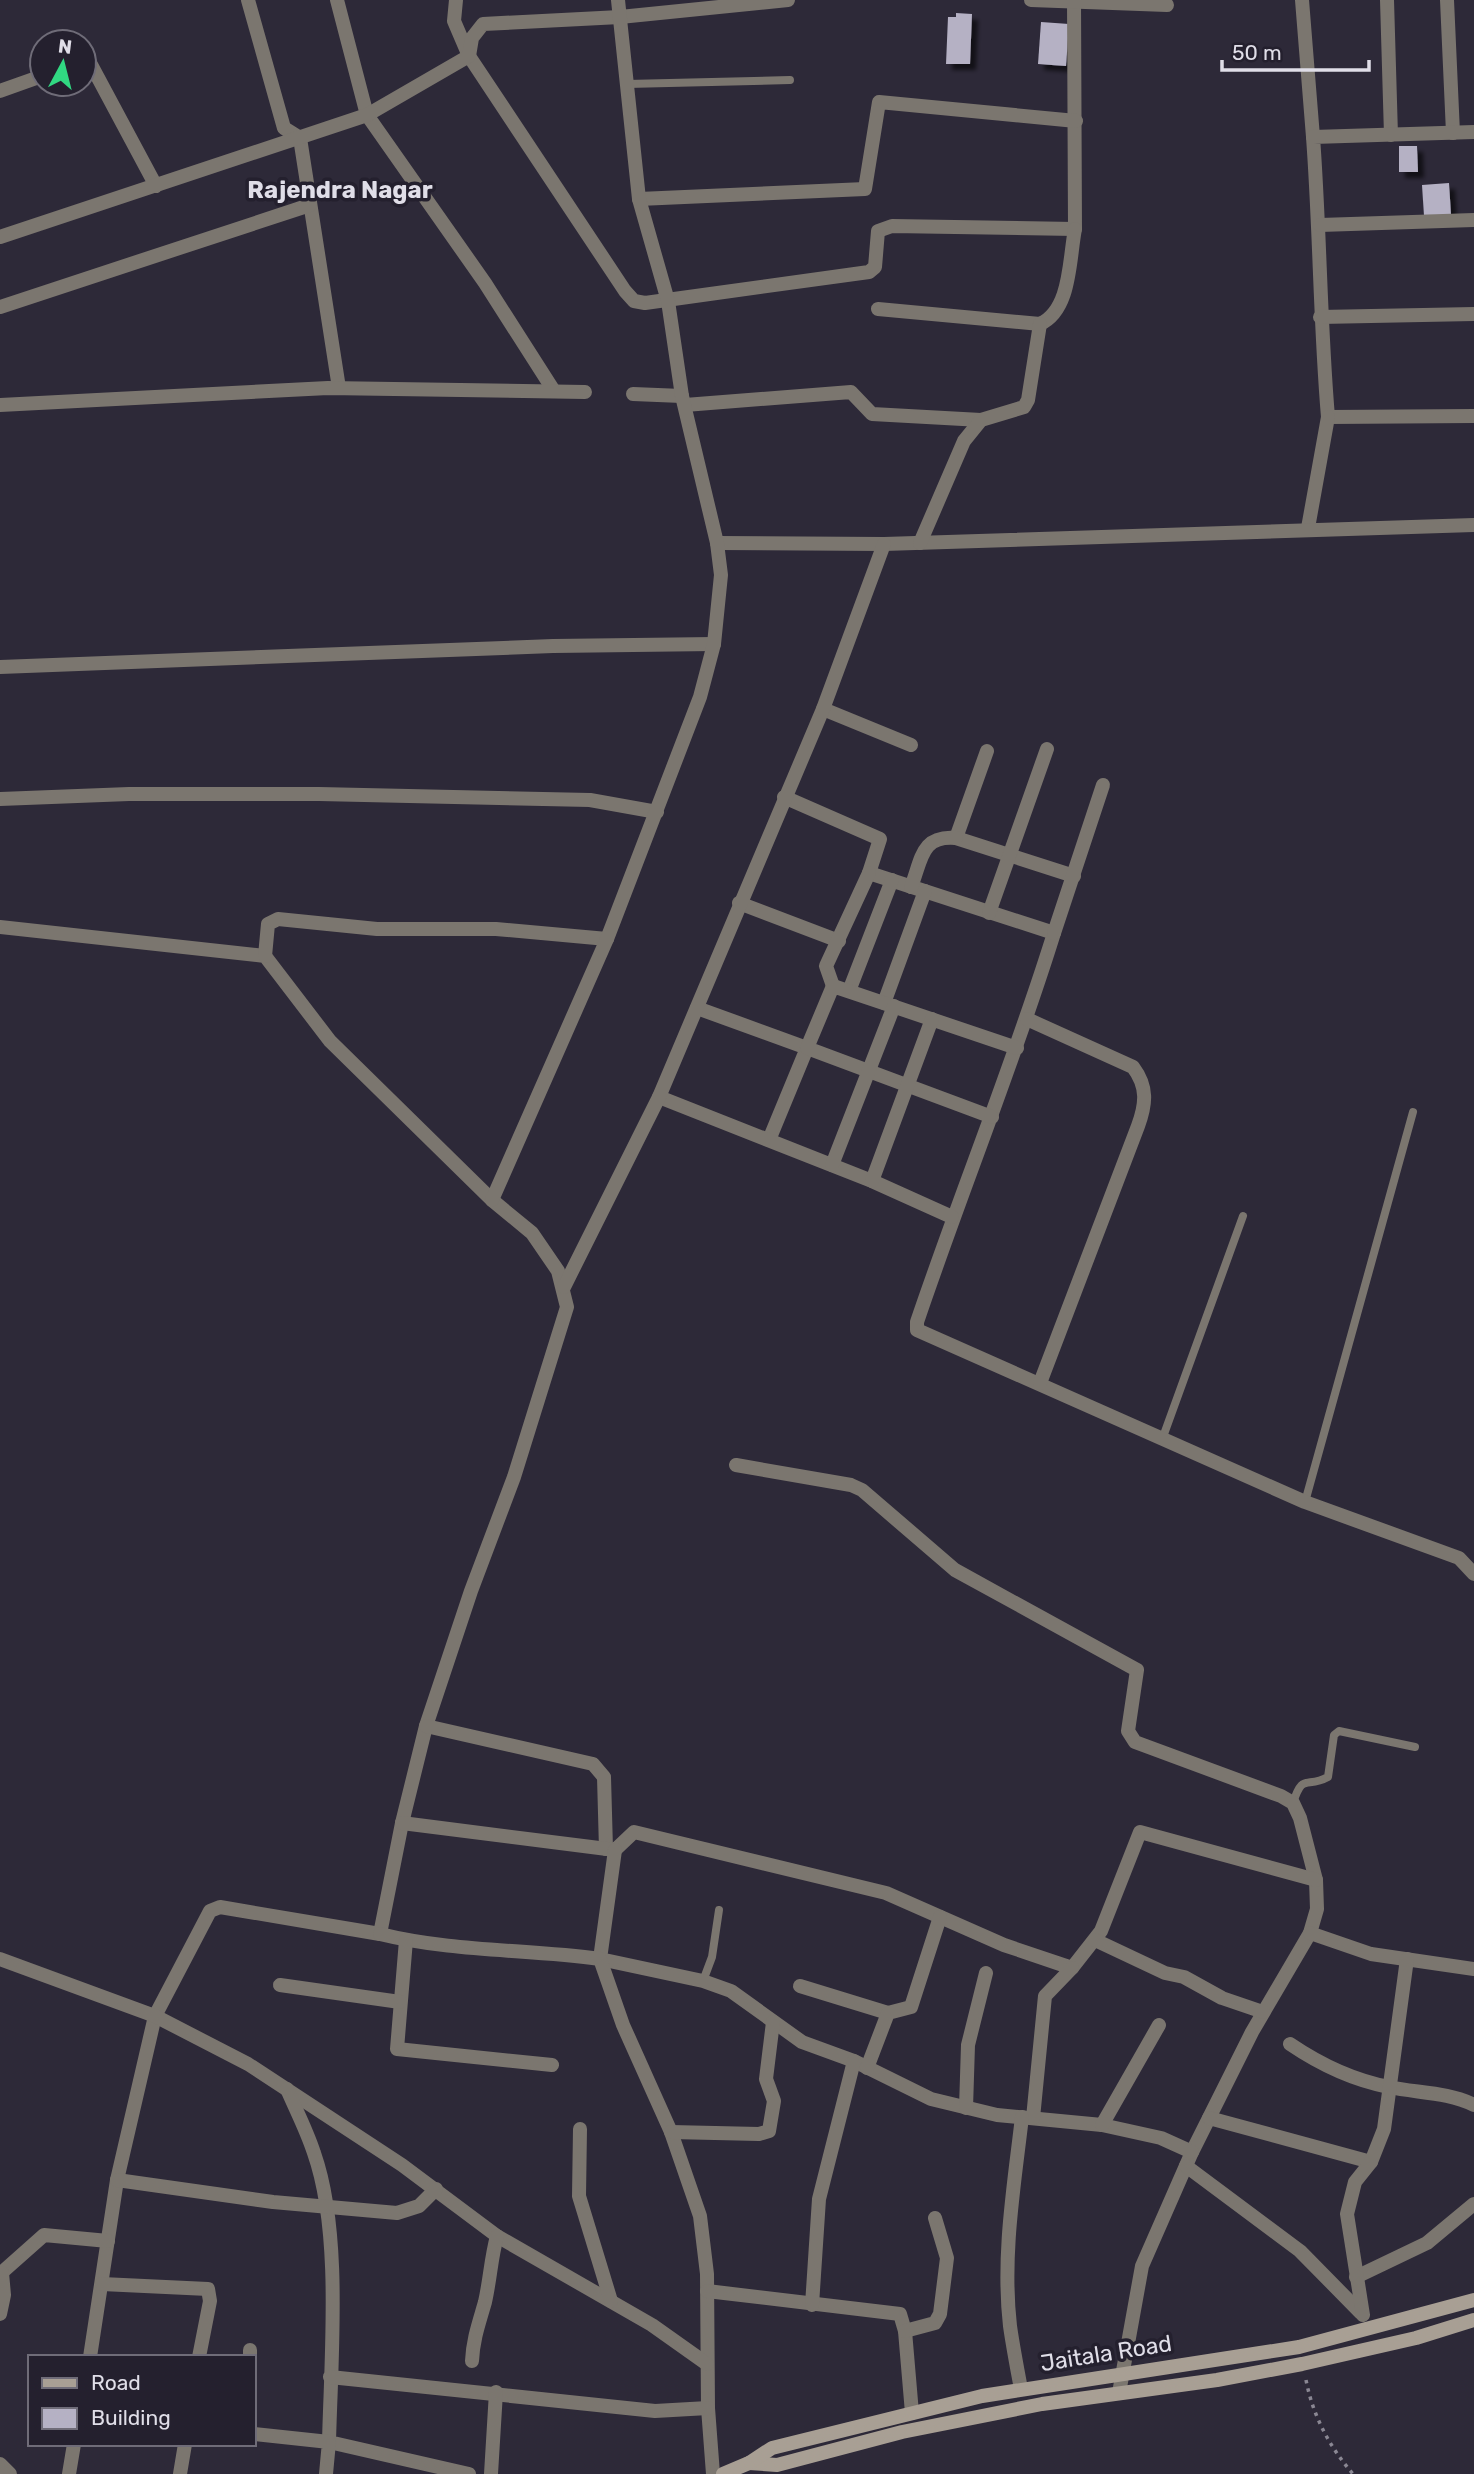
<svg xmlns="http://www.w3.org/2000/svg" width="1474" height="2474" font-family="Rubik,sans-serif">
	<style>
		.building { fill: #b5b1c4; filter: url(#shadow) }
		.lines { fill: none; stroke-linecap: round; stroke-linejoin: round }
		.path { stroke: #8a8793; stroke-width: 3.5; stroke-dasharray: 3.5 5; stroke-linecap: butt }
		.lane { stroke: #7b766f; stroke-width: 8 }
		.street { stroke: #7b766f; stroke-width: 14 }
		.secondary { stroke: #a89f94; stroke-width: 14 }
		.labels { text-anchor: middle; stroke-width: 7; stroke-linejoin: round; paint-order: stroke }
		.street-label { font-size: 23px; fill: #e0dee8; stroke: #24202e }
		.neighbourhood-label { font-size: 24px; font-weight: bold; fill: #e0dee8; stroke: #24202e }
	</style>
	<defs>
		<filter id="shadow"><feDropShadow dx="6" dy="6" stdDeviation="2" flood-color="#0009"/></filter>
	</defs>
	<rect width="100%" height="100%" fill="#2d2938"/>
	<g class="building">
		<polygon points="956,13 972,14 970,64 946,64 948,17 956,17"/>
		<polygon points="1041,22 1069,24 1066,66 1038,64"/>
		<polygon points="1399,146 1417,146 1418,172 1399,172"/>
		<polygon points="1449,183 1451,215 1424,216 1422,185"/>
	</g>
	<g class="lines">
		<path class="path" d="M1306,2380c7,36 23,66 47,94"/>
		<g class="lane">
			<polyline points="627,84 790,80"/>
			<polyline points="1163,1437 1243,1216"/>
			<polyline points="1305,1502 1413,1112"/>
			<path d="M1293,1803c10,-31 13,-14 35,-26l6,-42 5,-4 76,16"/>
			<polyline points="703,1981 712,1957 719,1910"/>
		</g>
		<g class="street">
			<polyline points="248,0 284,128 300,138 339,388"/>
			<polyline points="337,0 367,115 485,283 554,391"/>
			<polyline points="456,0 454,21 469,56 625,291 634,301 645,303 869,272 875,267 878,231 892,226 1075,229 1074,0"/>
			<polyline points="1031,0 1167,5"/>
			<polyline points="1302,0 1313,137"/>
			<polyline points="1387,0 1391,135"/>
			<polyline points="1447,0 1453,133"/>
			<polyline points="84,61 88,59 156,186"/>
			<polyline points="0,91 42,76"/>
			<path d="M1474,132l-161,5c7,94 7,187 15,280l146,-1"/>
			<polyline points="639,199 865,189 879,102 1076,121"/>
			<polyline points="1320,225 1474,220"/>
			<polyline points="0,237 367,115 469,56 472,38 483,24 620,17 788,0"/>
			<polyline points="0,307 310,205"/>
			<path d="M878,309l162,15c31,-14 29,-64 35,-95"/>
			<polyline points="1320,317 1474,314"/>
			<polyline points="633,394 682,396"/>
			<polyline points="0,405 328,388 585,392"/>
			<polyline points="685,405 851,392 872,414 981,420"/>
			<polyline points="1308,528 1328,417"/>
			<polyline points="717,543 884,544 1474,525"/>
			<polyline points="920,543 964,441 981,420 1024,407 1028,400 1040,324"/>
			<polyline points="0,667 553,646 714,644"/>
			<polyline points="823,709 911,745"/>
			<polyline points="987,751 956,838 1074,876"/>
			<path d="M784,797l96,42 -11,34 185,60c-41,132 -93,259 -137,389v8l388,172 154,56 15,16"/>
			<polyline points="0,799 129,794 319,794 590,800 657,812"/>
			<path d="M911,887c11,-28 10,-52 45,-49"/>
			<polyline points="739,903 839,941"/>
			<polyline points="989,913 1047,749"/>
			<polyline points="0,927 265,956 330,1041 492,1200 532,1233 558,1271 567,1307 514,1477 471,1591 426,1726 402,1823 380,1934 220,1907 210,1911 155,2016 117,2180 90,2357"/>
			<polyline points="1054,933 1103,785"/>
			<polyline points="265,956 268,924 278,919 377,929 496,929 607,939"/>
			<polyline points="833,986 826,966 869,873"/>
			<polyline points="849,991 892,880"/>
			<polyline points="884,1003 925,891"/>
			<polyline points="697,1008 807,1048 769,1140"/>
			<path d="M1027,1019l106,48c15,20 13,37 5,59l-98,257"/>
			<polyline points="659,1097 872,1181 952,1217"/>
			<polyline points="992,1117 807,1048 833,986 1017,1048"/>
			<polyline points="832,1165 894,1006"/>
			<polyline points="872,1181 932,1019"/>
			<polyline points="492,1200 607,939 700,697 714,644 721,575 717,543 682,396 668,301 639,199 618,0"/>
			<polyline points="564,1287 659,1097 823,709 884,544"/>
			<polyline points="736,1465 851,1485 862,1490 955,1570 1137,1670 1128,1731 1135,1742 1281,1796 1293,1803 1300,1818 1316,1880 1317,1909 1310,1933 1252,2032 1192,2152 1142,2266 1119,2393"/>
			<polyline points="426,1726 593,1764 604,1777 606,1849"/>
			<polyline points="402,1823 615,1850 634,1832 886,1893 1004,1945 1072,1968 1101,1931 1140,1832 1316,1880"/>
			<polyline points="615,1850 600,1959 703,1981 731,1991 802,2042 854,2061 931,2099 997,2115 1102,2125 1161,2138 1192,2152"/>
			<polyline points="1310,1933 1371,1954 1474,1969"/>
			<path d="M380,1934c73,18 147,15 220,25l23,66 48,107 29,84 7,58 1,134 5,66"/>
			<polyline points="406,1940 397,2049 552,2065"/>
			<polyline points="1095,1940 1165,1973 1184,1977 1222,1998 1263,2012"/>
			<polyline points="0,1959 155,2016 248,2064 402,2165 497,2236 652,2325 707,2364"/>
			<polyline points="280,1985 400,2002"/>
			<polyline points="800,1986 888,2013"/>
			<path d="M1290,2044c31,21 62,36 99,43 28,6 59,5 85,18"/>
			<polyline points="867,2068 888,2013 911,2007 940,1917"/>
			<path d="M287,2089c9,21 20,42 27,64 28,79 17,204 15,289l140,32"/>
			<polyline points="966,2108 968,2045 986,1973"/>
			<polyline points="1033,2118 1045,1996 1072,1968"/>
			<polyline points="1209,2118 1371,2162"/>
			<polyline points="1102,2125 1159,2025"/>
			<polyline points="580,2129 579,2196 611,2301"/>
			<polyline points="671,2132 759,2134 769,2131 774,2101 766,2079 773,2022"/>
			<polyline points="1186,2166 1300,2251 1361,2313"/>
			<polyline points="117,2180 273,2202 397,2213 419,2206 436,2189"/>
			<polyline points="0,2274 44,2235 108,2241"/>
			<polyline points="1356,2277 1427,2243 1474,2204"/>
			<polyline points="102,2284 208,2289 210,2301 199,2357"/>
			<polyline points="707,2291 900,2314 905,2331 912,2413"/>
			<polyline points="812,2305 819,2199 854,2061"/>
			<polyline points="0,2314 4,2295 2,2273"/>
			<polyline points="1363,2315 1347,2214 1355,2182 1371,2162 1384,2129 1407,1959"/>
			<polyline points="905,2331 935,2323 940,2314 947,2258 935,2218"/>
			<polyline points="250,2357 250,2350"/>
			<path d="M472,2361c1,-22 7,-38 13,-59 5,-22 6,-44 12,-66"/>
			<polyline points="330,2377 655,2411 708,2408"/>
			<path d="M1021,2389c-4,-21 -8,-42 -11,-63 -8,-70 4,-140 12,-209"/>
			<polyline points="254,2434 329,2442 326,2474"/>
			<polyline points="0,2464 10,2474"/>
			<polyline points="69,2474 74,2444"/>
			<polyline points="180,2474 185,2444"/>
			<polyline points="491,2474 496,2392"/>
		</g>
		<g class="secondary">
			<polyline points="749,2463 777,2465 902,2432 1042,2404 1217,2380 1302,2364 1416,2338 1474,2320"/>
			<polyline points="723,2474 749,2463 772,2448 982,2396 1299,2347 1474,2300"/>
		</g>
	</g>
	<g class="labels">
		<g class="street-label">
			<text transform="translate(1106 2353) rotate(-9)" y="8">Jaitala Road</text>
		</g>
		<g class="neighbourhood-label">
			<text x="340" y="198">Rajendra Nagar</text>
		</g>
	</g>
	<rect x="28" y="2355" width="228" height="91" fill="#24202e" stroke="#6f6c78" stroke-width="2"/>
	<rect x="42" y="2378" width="35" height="10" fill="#a89f94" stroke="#6f6c78" stroke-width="2"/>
	<text x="91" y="2390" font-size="21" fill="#e0dee8">Road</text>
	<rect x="42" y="2408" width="35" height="21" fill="#b5b1c4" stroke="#6f6c78" stroke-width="2"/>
	<text x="91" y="2425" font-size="21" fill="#e0dee8">Building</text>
	<g transform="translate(63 63) rotate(7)"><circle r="33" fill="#24202e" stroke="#6f6c78" stroke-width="2"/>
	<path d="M0-5L12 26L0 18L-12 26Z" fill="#31d882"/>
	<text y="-10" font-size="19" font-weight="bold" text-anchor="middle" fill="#e0dee8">N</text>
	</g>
	<path d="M1222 60v10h147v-10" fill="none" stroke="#e0dee8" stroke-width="3.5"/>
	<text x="1232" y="60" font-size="21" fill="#e0dee8" stroke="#24202e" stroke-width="5" paint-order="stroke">50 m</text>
</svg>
